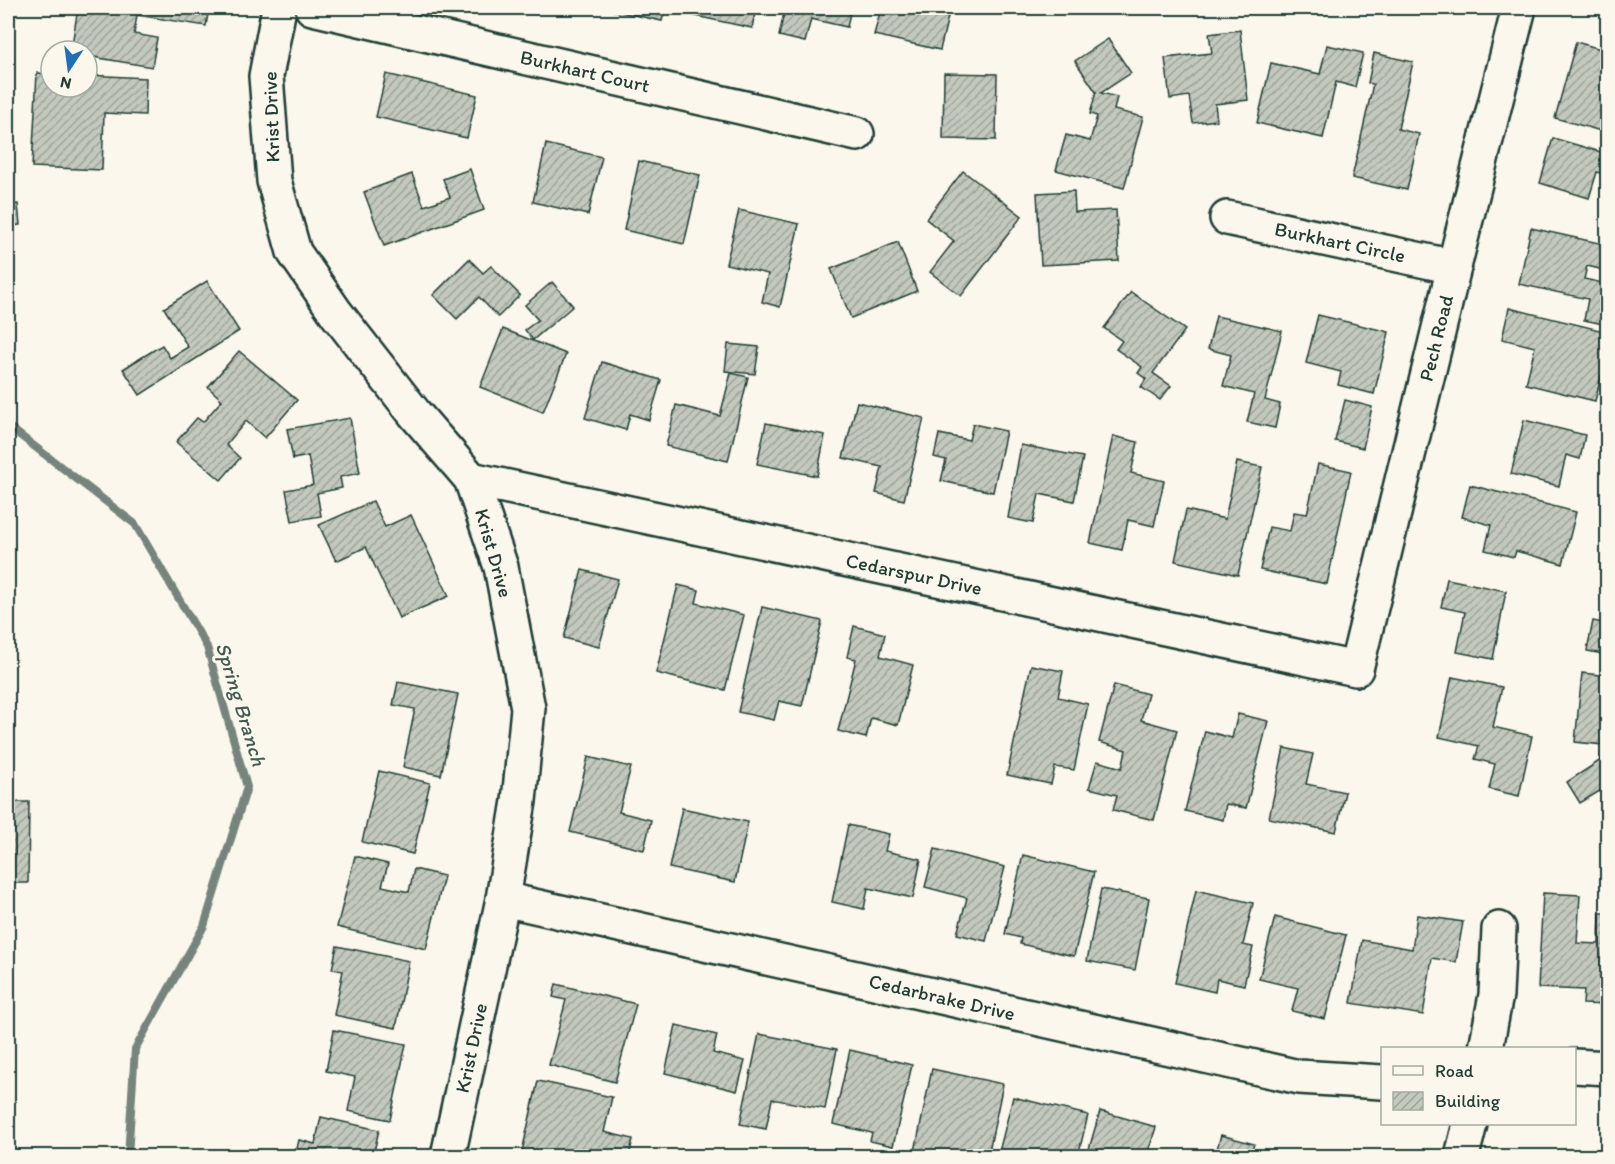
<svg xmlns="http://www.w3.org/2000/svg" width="1615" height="1164" font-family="Itim,sans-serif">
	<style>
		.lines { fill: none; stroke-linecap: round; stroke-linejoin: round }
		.stream { stroke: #74847b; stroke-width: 8 }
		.building { fill: url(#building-hatch); stroke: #1f3d34; stroke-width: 1.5 }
		.minor-casing { stroke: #1f3d34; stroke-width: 38 }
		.minor { stroke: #fbf7ec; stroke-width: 33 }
		.labels { text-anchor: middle; stroke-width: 6; stroke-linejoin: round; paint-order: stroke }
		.street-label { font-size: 20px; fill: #1f3d34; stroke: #fbf7ec }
		.water-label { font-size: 21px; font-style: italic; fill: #425b52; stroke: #fbf7ec }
	</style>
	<defs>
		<pattern id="building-hatch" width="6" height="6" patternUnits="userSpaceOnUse" patternTransform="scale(1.5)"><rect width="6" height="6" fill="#c4c9be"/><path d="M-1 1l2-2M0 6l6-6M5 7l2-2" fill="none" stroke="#9fa49b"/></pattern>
	</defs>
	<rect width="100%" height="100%" fill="#fbf7ec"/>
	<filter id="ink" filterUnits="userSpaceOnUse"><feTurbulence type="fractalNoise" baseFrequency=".0167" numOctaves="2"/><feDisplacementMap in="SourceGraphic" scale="12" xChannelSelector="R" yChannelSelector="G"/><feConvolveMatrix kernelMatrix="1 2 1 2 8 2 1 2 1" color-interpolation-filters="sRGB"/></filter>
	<g filter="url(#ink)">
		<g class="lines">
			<polyline class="stream" points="8,426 135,524 207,647 247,787 204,926 135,1049 128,1156"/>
		</g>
		<g class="building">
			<polygon points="78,8 209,8 206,26 137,15 134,34 157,38 152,67 87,56 87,51 71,51"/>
			<polygon points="602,8 665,8 662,21"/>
			<polygon points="688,8 756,8 752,28 686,14"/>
			<polygon points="785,8 851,8 847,27 811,19 805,42 779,36"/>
			<polygon points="881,8 950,8 940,50 874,35"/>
			<polygon points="1240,30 1248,100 1215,104 1217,120 1193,123 1189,96 1170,99 1165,58 1212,53 1209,34"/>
			<polygon points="1108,39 1131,73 1101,93 1117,97 1114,110 1143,117 1124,188 1056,170 1066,135 1090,141 1097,116 1090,114 1096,92 1075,61"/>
			<polygon points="1576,42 1608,51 1608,133 1555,118"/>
			<polygon points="1327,45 1363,53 1355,87 1336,82 1323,138 1257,123 1271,63 1320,74"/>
			<polygon points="1374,53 1413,62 1398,129 1419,134 1407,190 1352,178 1373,84 1368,83"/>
			<polygon points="37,73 51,74 51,87 87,87 87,75 146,78 145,115 104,113 102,170 32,167"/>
			<polygon points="944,73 997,74 996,140 943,139"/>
			<polygon points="386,74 477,95 467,138 376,117"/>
			<polygon points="1553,138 1608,154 1608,175 1597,172 1589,198 1540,183"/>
			<polygon points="546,144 602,157 588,215 533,202"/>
			<polygon points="639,161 700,175 684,244 624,230"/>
			<polygon points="470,169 484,210 384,246 364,192 412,174 424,206 450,197 443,179"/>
			<polygon points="963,171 1022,216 961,296 930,272 954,241 926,219"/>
			<polygon points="1074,191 1075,212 1116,210 1119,261 1041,265 1037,193"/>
			<polygon points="18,204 20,225 8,227 8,205"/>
			<polygon points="739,210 799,224 780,307 762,302 768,274 726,264"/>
			<polygon points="1531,228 1608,245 1608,271 1587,266 1584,279 1608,284 1608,325 1584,320 1588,299 1519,284"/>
			<polygon points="898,242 917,291 851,318 831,269"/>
			<polygon points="469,259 483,273 491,266 520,295 498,317 479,297 457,319 433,295"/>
			<polygon points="207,281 239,331 140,395 123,369 162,345 170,358 188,347 164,308"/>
			<polygon points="552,282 573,306 533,340 525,330 538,320 525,305"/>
			<polygon points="1131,292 1185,330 1153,373 1171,386 1160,400 1141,387 1146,379 1138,373 1142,367 1116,349 1122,341 1104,328"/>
			<polygon points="1509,308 1608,332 1608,349 1595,401 1526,384 1535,347 1502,339"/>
			<polygon points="1318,315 1389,332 1374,394 1338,385 1341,372 1306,363"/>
			<polygon points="1216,316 1282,331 1265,400 1280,404 1275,428 1247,422 1254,394 1223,386 1231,355 1208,349"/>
			<polygon points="503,329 566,354 543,412 480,387"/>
			<polygon points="728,344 759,347 755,374 725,371"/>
			<polygon points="239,351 297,400 265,438 246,421 226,445 240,458 221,480 176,442 197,418 203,422 222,400 208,387"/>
			<polygon points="602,362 661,380 649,420 630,414 626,430 585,418"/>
			<polygon points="731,373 748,377 728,461 666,446 676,405 720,416"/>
			<polygon points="1345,400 1372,407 1363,448 1335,441"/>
			<polygon points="857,402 924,418 904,500 876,493 882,467 843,458"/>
			<polygon points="350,418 360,473 340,477 342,488 317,493 321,516 292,521 286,490 313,485 308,456 293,459 287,429"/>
			<polygon points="1524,420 1585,435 1580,459 1566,455 1559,486 1511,474"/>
			<polygon points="766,423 825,435 817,476 757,464"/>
			<polygon points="973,424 1006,431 993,492 941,481 946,460 934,457 939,434 969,440"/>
			<polygon points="1113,436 1138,442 1131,473 1164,481 1154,526 1128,520 1122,550 1090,543"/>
			<polygon points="1021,445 1083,457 1074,501 1039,494 1033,523 1008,518"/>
			<polygon points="1237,462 1262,467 1238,575 1175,561 1186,510 1225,519"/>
			<polygon points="1318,464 1351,471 1327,584 1260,570 1269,527 1290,531 1294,512 1307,514"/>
			<polygon points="1470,485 1576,512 1563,564 1516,551 1514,557 1485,550 1491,525 1462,517"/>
			<polygon points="373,501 385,527 411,515 449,596 399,618 366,547 336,561 319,525"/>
			<polygon points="582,570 618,579 599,647 564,638"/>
			<polygon points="1447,579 1506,591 1493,659 1457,652 1465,612 1441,607"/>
			<polygon points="678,585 699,590 696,603 744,615 725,690 656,673"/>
			<polygon points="762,607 822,621 802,706 779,701 774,720 738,712"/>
			<polygon points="1593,621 1608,624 1608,655 1587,651"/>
			<polygon points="854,626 885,634 880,656 913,665 898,725 871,718 866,738 838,731 856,659 847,657"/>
			<polygon points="1031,665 1063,671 1058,697 1088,704 1074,770 1055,767 1051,784 1007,775"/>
			<polygon points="1582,673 1608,676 1608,786 1580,803 1567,782 1601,760 1603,745 1575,742"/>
			<polygon points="1452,677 1502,687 1493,727 1532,736 1519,796 1489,789 1495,764 1475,759 1479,746 1439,737"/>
			<polygon points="398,682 458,694 441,775 403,767 415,709 393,705"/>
			<polygon points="1114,685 1148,694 1141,720 1177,730 1154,820 1113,810 1117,795 1089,788 1097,761 1122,768 1126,750 1099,742"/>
			<polygon points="1238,714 1268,721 1246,808 1226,804 1223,820 1185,811 1205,731 1232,738"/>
			<polygon points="1284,748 1313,754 1306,784 1345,792 1336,832 1269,818"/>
			<polygon points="588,757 631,767 619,812 651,820 644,850 570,832"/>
			<polygon points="379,771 430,783 413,854 362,842"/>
			<polygon points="8,802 29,802 28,883 8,883"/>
			<polygon points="682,808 748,822 735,882 669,868"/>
			<polygon points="848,825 889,834 885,851 921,859 913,898 868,888 864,909 832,902"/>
			<polygon points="935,849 1005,867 986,941 957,934 967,898 925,887"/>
			<polygon points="1023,855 1094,872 1074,956 1020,944 1021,938 1005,934"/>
			<polygon points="355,856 388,864 382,886 409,892 414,869 444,876 426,949 337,927"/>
			<polygon points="1101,889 1149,898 1135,970 1087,961"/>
			<polygon points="1196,890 1253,903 1243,945 1253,947 1244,985 1217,979 1215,992 1175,983"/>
			<polygon points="1543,893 1580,895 1577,943 1599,944 1600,913 1608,913 1608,1005 1583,1004 1584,990 1538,988"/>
			<polygon points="1417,915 1463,922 1456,962 1432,958 1423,1015 1351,1003 1362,940 1412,949"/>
			<polygon points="1275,917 1346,935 1325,1019 1292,1011 1298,988 1259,979"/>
			<polygon points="337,946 409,961 396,1028 334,1015 343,971 332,969"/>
			<polygon points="556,984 636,1004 615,1082 549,1065 566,1000 553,997"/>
			<polygon points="676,1025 717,1035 713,1053 745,1061 737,1091 665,1073"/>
			<polygon points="334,1030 406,1044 390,1120 348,1111 355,1077 326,1071"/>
			<polygon points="759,1034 837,1049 825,1109 772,1099 766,1129 740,1124"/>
			<polygon points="850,1050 912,1065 893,1146 870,1141 872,1133 833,1124"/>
			<polygon points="932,1069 1003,1084 988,1156 914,1156"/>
			<polygon points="538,1081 612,1097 604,1132 633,1139 629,1156 521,1156"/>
			<polygon points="1013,1097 1088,1115 1078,1156 998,1156"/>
			<polygon points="1100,1111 1156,1127 1147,1156 1087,1156"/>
			<polygon points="321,1117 379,1130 373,1156 303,1156 296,1153 299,1140 315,1144"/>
			<polygon points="1221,1135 1254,1144 1250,1156 1215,1156"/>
			<polygon points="1531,1152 1547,1156 1530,1156"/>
		</g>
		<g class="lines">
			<defs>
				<g id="minor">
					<polyline points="279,8 266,76 274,181 294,252 336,313 415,414 471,479 501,567 528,708 519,801 503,899 448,1156"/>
					<polyline points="312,8 857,134"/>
					<polyline points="1227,218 1454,267"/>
					<polyline points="471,479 1356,669 1454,267 1519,8"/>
					<polyline points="503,899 1299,1077 1382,1082"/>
					<polyline points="1486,1048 1496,995 1499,929"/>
					<polyline points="1574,1066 1608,1068"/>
					<polyline points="1462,1156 1470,1124"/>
				</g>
			</defs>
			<use href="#minor" class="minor-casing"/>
			<use href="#minor" class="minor"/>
		</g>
	</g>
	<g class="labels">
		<g class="street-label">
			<text transform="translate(585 71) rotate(13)" y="7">Burkhart Court</text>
			<text transform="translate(271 117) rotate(-92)" y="7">Krist Drive</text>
			<text transform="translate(1340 242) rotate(12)" y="7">Burkhart Circle</text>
			<text transform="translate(1436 338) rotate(-76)" y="7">Pech Road</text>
			<text transform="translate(494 553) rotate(74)" y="7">Krist Drive</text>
			<text transform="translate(914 574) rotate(12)" y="7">Cedarspur Drive</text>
			<text transform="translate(942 997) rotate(13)" y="7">Cedarbrake Drive</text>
			<text transform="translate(471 1048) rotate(-78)" y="7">Krist Drive</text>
		</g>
		<g class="water-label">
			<text transform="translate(241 704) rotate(73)" y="7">Spring Branch</text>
		</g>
	</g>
	<rect width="1615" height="1164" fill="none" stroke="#fbf7ec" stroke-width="30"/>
	<rect x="15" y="15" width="1585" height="1134" fill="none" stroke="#1f3d34" stroke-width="2" filter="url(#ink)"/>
	<rect x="1381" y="1047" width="195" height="78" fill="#fbf7ec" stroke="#a3ada2" stroke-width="1.5"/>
	<rect x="1393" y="1066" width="30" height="9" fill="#fbf7ec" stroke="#a3ada2" stroke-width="1.5"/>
	<text x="1435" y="1077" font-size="18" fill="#1f3d34">Road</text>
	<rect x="1393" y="1092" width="30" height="18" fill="url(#building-hatch)" stroke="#a3ada2" stroke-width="1.5"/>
	<text x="1435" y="1107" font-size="18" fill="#1f3d34">Building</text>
	<g transform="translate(69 69) rotate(193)"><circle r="28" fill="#fbf7ec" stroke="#a3ada2" stroke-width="1.5"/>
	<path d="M0-4.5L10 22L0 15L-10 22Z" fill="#1f6fb2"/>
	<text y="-9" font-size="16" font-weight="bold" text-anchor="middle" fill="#1f3d34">N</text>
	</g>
</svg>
